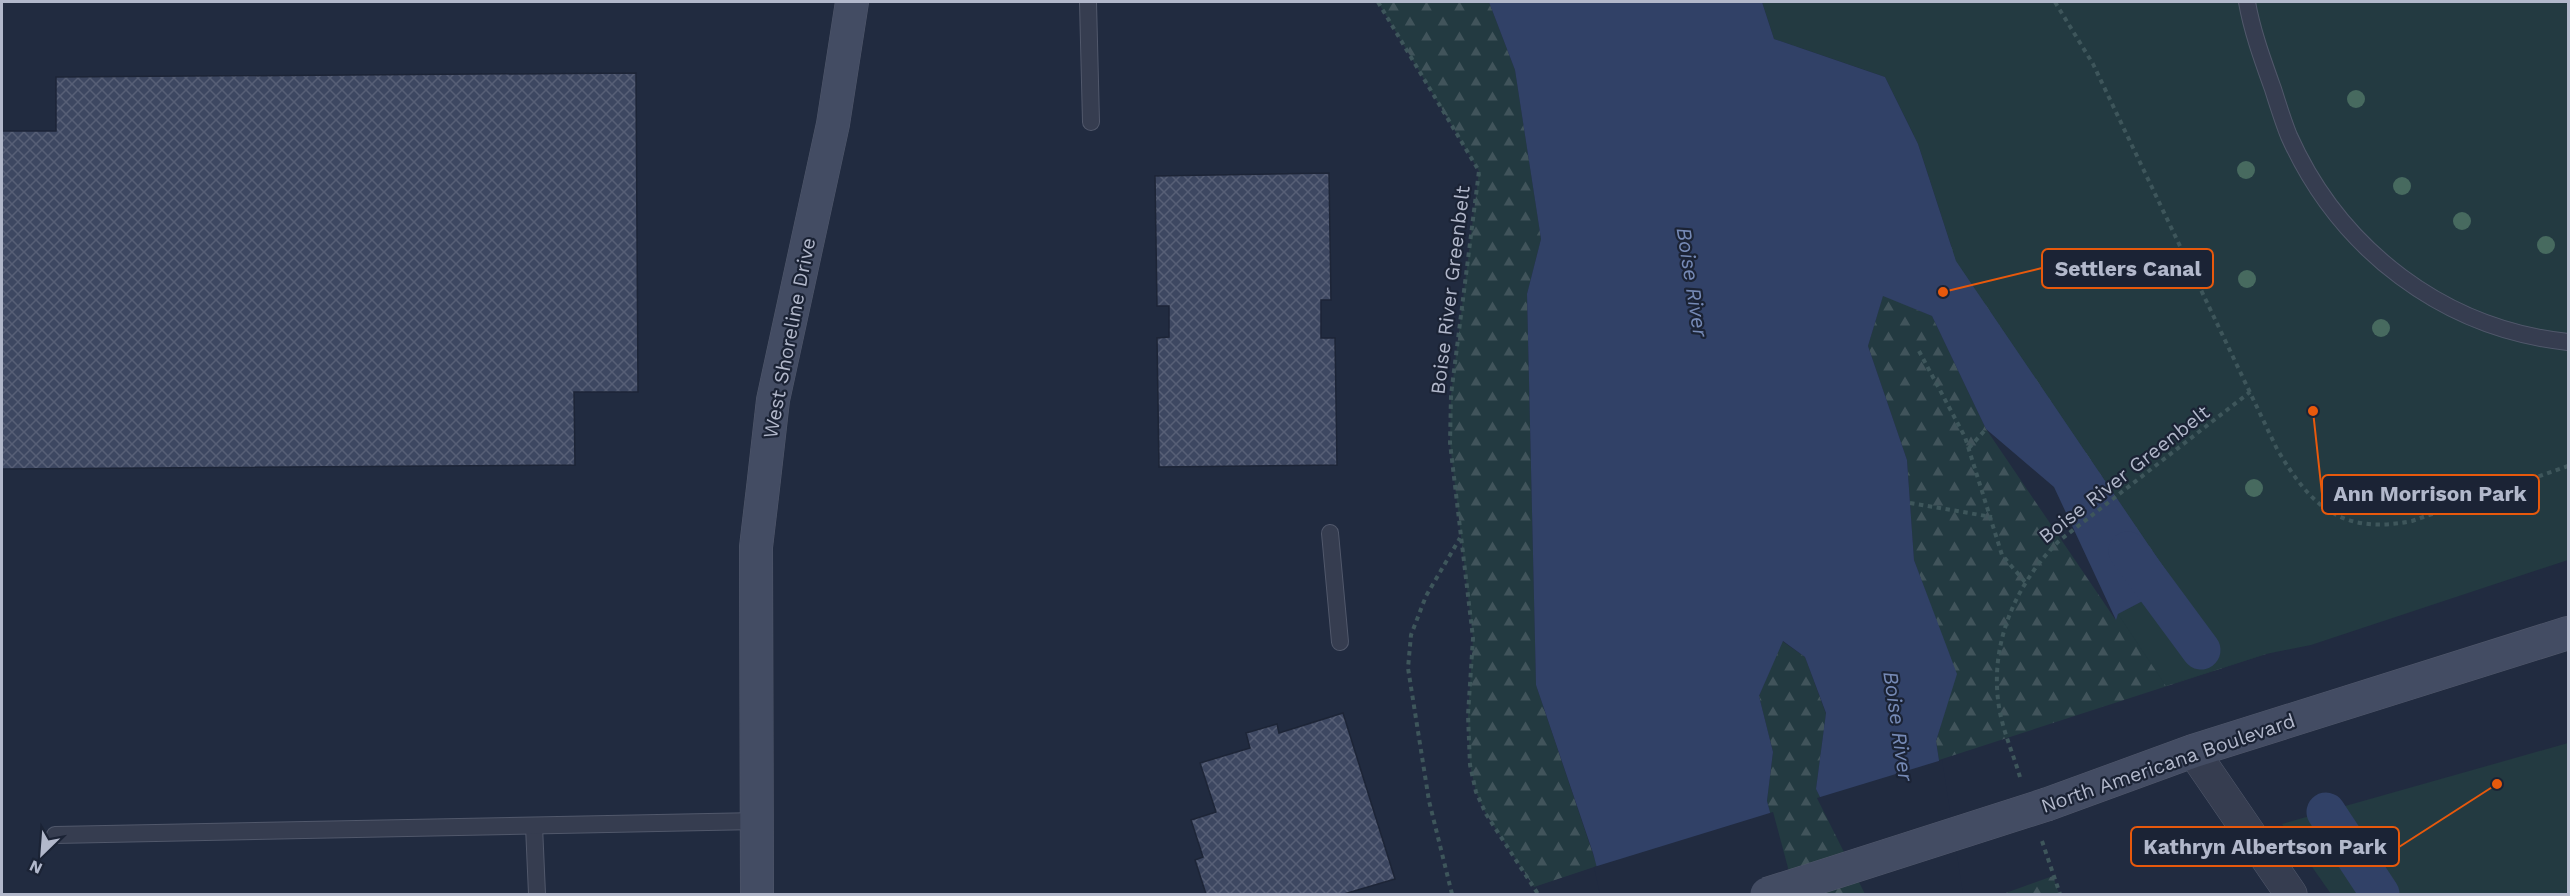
<svg xmlns="http://www.w3.org/2000/svg" width="2570" height="896" font-family="'Work Sans',sans-serif">
	<style>
		.forest { fill: url(#forest-firs) }
		.park { fill: #233a41 }
		.water { fill: #314167 }
		.pier { fill: #212b40 }
		.lines { fill: none; stroke-linecap: round; stroke-linejoin: round }
		.canal { stroke: #314167; stroke-width: 39 }
		.building { fill: url(#building-cross-hatch); stroke: #1d2537; stroke-width: 1.5 }
		.lane-casing { stroke: #51586b; stroke-width: 18 }
		.street-casing { stroke: #51586b; stroke-width: 33 }
		.secondary-casing { stroke: #51586b; stroke-width: 34 }
		.path { stroke: #3e565b; stroke-width: 4; stroke-dasharray: 4.5 4.5; stroke-linecap: butt }
		.lane { stroke: #363d50; stroke-width: 16 }
		.street { stroke: #363d50; stroke-width: 32 }
		.secondary { stroke: #434c63; stroke-width: 33 }
		.secondary-bridge-casing { stroke: #51586b; stroke-width: 34; stroke-linecap: butt }
		.secondary-bridge { stroke: #434c63; stroke-width: 33 }
		.tree { fill: #476a5f }
		.labels { text-anchor: middle; stroke-width: 4.5; stroke-linejoin: round; paint-order: stroke }
		.street-label { font-size: 20px; fill: #b2b8cb; stroke: #1b2335 }
		.water-label { font-size: 21px; font-style: italic; fill: #768ab6; stroke: #1b2335 }
		.leader { fill: none; stroke: #e8590c; stroke-width: 2 }
		.callout-dot { fill: #e8590c; stroke: #1b2335; stroke-width: 2 }
		.callout { fill: #1b2335; stroke: #e8590c; stroke-width: 2 }
		.callout-label { font-size: 21px; text-anchor: middle; font-weight: bold; fill: #b2b8cb }
	</style>
	<defs>
		<pattern id="forest-firs" width="22" height="20" patternUnits="userSpaceOnUse" patternTransform="scale(1.5)"><rect width="22" height="20" fill="#233a41"/><path d="M5 1l3.5 6h-7zM16 11l3.5 6h-7z" fill="#41545b"/></pattern>
		<pattern id="building-cross-hatch" width="8" height="8" patternUnits="userSpaceOnUse" patternTransform="scale(1.5)"><rect width="8" height="8" fill="#3d4761"/><path d="M0 0l8 8M0 8l8-8" fill="none" stroke="#575f76"/></pattern>
	</defs>
	<rect width="100%" height="100%" fill="#212b40"/>
	<g class="forest">
		<polygon points="1378,2 1489,2 1515,70 1541,239 1527,294 1536,685 1597,866 1534,887 1486,814 1476,792 1470,765 1468,715 1473,638 1450,443 1451,395 1479,171"/>
		<polygon points="1762,2 2266,654 1939,760 1936,741 1956,674 1914,560 1907,460 1868,346 1883,295 1932,316 1986,429 2115,619 2118,614 2174,584"/>
		<polygon points="1782,641 1805,657 1826,714 1816,789 1868,894 1792,894 1767,801 1773,752 1759,696"/>
		<polygon points="2053,876 2059,894 2003,894"/>
	</g>
	<g class="park">
		<polygon points="1762,2 2568,2 2568,560 2311,645 2266,654 2166,686 2118,614 2175,584 1956,261 1918,144 1885,77 1774,39"/>
		<polygon points="2568,743 2568,894 2331,894 2282,824"/>
	</g>
	<polygon class="water" points="1489,2 1762,2 1774,39 1885,77 1918,144 1956,261 2175,584 2118,614 2116,620 2054,487 1986,429 1932,316 1883,296 1868,346 1907,460 1914,560 1957,674 1936,741 1960,894 1868,894 1816,789 1826,713 1805,657 1783,641 1759,696 1773,752 1767,801 1792,894 1604,894 1593,853 1536,685 1527,294 1541,239 1515,70"/>
	<g class="pier">
		<polygon points="1942,760 1963,894 1865,894 1817,798"/>
		<polygon points="1773,812 1795,894 1600,894 1594,867"/>
	</g>
	<g class="lines">
		<g class="canal">
			<polyline points="2128,551 2201,650"/>
			<polyline points="2326,812 2380,894"/>
		</g>
	</g>
	<g class="building">
		<polygon points="636,73 638,392 574,392 575,465 2,469 2,131 56,131 56,77"/>
		<polygon points="1329,173 1331,300 1321,300 1321,338 1335,338 1337,465 1159,467 1157,338 1169,337 1169,306 1157,306 1155,176"/>
		<polygon points="1343,713 1395,879 1344,894 1206,894 1195,860 1203,857 1191,820 1216,812 1200,763 1250,748 1246,733 1277,724 1279,733"/>
	</g>
	<g class="lines">
		<defs>
			<g id="lane">
				<polyline points="1088,2 1091,122"/>
				<path d="M2247,2c5,29 16,59 26,87 5,16 10,32 16,47 51,114 155,193 279,206"/>
				<polyline points="1330,533 1340,642"/>
				<polyline points="534,826 537,894"/>
				<polyline points="55,835 758,821"/>
			</g>
			<polyline id="street" points="2193,751 2291,894"/>
			<g id="secondary">
				<polyline points="2048,804 2193,751 2568,633"/>
				<polyline points="757,894 756,547 763,488 773,400 833,124 852,2"/>
			</g>
		</defs>
		<use href="#lane" class="lane-casing"/>
		<use href="#street" class="street-casing"/>
		<use href="#secondary" class="secondary-casing"/>
		<g class="path">
			<polyline points="1378,2 1479,171 1451,395 1450,443 1473,638 1468,715 1470,765 1476,792 1486,814 1538,894"/>
			<path d="M2055,2l38,62 184,385c34,58 65,86 135,72l156,-55"/>
			<polyline points="1919,351 1965,437 2002,555 2025,582"/>
			<polyline points="1969,448 1986,429"/>
			<polyline points="1910,503 1992,517"/>
			<path d="M2020,777c-5,-17 -12,-34 -17,-52 -19,-68 8,-137 56,-184l191,-149"/>
			<polyline points="2042,841 2060,894"/>
			<polyline points="1452,894 1429,801 1408,668 1411,635 1426,596 1460,538"/>
		</g>
		<use href="#lane" class="lane"/>
		<use href="#street" class="street"/>
		<use href="#secondary" class="secondary"/>
		<defs>
			<polyline id="secondary-bridge" points="1767,894 2048,804"/>
		</defs>
		<use href="#secondary-bridge" class="secondary-bridge-casing"/>
		<use href="#secondary-bridge" class="secondary-bridge"/>
	</g>
	<g class="tree">
		<circle cx="2356" cy="99" r="9"/>
		<circle cx="2246" cy="170" r="9"/>
		<circle cx="2402" cy="186" r="9"/>
		<circle cx="2462" cy="221" r="9"/>
		<circle cx="2546" cy="245" r="9"/>
		<circle cx="2247" cy="279" r="9"/>
		<circle cx="2381" cy="328" r="9"/>
		<circle cx="2254" cy="488" r="9"/>
	</g>
	<g class="labels">
		<g class="street-label">
			<text transform="translate(1450 290) rotate(-83)" y="7">Boise River Greenbelt</text>
			<text transform="translate(789 338) rotate(-79)" y="7">West Shoreline Drive</text>
			<text transform="translate(2124 474) rotate(-38)" y="7">Boise River Greenbelt</text>
			<text transform="translate(2168 763) rotate(-19)" y="7">North Americana Boulevard</text>
		</g>
		<g class="water-label">
			<text transform="translate(1692 282) rotate(81)" y="7">Boise River</text>
			<text transform="translate(1898 726) rotate(82)" y="7">Boise River</text>
		</g>
	</g>
	<path class="leader" d="M1943 292L2042 268M2313 411L2322 494M2497 784L2399 847"/>
	<g class="callout-dot">
		<circle cx="1943" cy="292" r="6"/>
		<circle cx="2313" cy="411" r="6"/>
		<circle cx="2497" cy="784" r="6"/>
	</g>
	<g class="callout">
		<rect x="2042" y="249" width="171" height="39" rx="6"/>
		<rect x="2322" y="475" width="217" height="39" rx="6"/>
		<rect x="2131" y="827" width="268" height="39" rx="6"/>
	</g>
	<g class="callout-label">
		<text x="2128" y="276">Settlers Canal</text>
		<text x="2430" y="501">Ann Morrison Park</text>
		<text x="2265" y="854">Kathryn Albertson Park</text>
	</g>
	<rect width="2570" height="896" fill="none" stroke="#b2b8cb" stroke-width="6"/>
	<g transform="translate(42 854) rotate(205)" stroke="#1b2335" stroke-width="4.5" paint-order="stroke">
	<path d="M0-4.5L10 22L0 15L-10 22Z" fill="#b2b8cb"/>
	<text y="-9" font-size="16" font-weight="bold" text-anchor="middle" fill="#b2b8cb">N</text>
	</g>
</svg>
